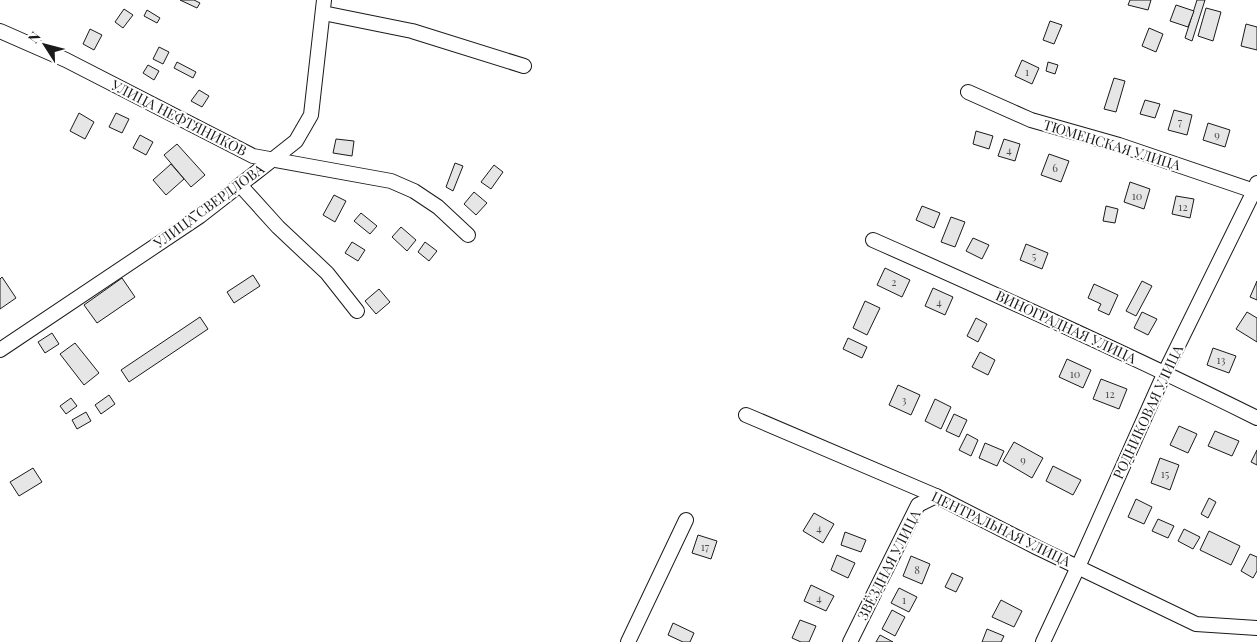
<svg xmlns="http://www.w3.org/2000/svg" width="1257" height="642" font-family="'Playfair Display',serif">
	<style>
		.building { fill: #e6e6e6; stroke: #1a1a1a }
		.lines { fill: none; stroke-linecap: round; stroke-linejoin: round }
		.minor-casing { stroke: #1a1a1a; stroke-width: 16 }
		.minor { stroke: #fff; stroke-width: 14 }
		.labels { text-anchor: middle; stroke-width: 4; stroke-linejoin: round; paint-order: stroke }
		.number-label { font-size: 11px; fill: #4d4d4d }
		.street-label { font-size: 14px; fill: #1a1a1a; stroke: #fff }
	</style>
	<rect width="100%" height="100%" fill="#fff"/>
	<g class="building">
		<polygon points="180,0 194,0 200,3 197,8"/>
		<polygon points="1130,0 1151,0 1148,10 1128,5"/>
		<polygon points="1197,0 1205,0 1192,41 1185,38"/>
		<polygon points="1176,5 1194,11 1188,27 1170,21"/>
		<polygon points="1206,8 1221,12 1213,41 1198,36"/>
		<polygon points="124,9 133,15 123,28 115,22"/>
		<polygon points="147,10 160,18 157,23 144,16"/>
		<polygon points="1050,21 1062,25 1054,44 1043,40"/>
		<polygon points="1246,24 1257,27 1257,50 1241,46"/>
		<polygon points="1149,28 1163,34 1156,52 1142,46"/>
		<polygon points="90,29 102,35 94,50 83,44"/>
		<polygon points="159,47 169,52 163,64 153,59"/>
		<polygon points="1022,60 1039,68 1032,84 1015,76"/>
		<polygon points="177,62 196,72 193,78 174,68"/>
		<polygon points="1048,62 1058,65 1055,74 1046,71"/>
		<polygon points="148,65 159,71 154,80 143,73"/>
		<polygon points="1114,78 1125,81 1116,112 1104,109"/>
		<polygon points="199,90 209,96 202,107 191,101"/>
		<polygon points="1145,100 1160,104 1155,118 1140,114"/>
		<polygon points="1174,110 1192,115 1187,135 1168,130"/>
		<polygon points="79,113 94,122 85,139 70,131"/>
		<polygon points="116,113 129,119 122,133 109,127"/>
		<polygon points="1208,123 1230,130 1225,147 1203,140"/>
		<polygon points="976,131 993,136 989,149 973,144"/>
		<polygon points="140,135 153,142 146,155 133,148"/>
		<polygon points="336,139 354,141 352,156 333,153"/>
		<polygon points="1004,139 1020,144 1015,161 998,156"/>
		<polygon points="177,144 205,175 191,187 164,155"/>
		<polygon points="1049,154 1069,161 1061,182 1041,175"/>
		<polygon points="455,163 463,166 453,191 446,187"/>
		<polygon points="171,164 184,179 166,195 153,180"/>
		<polygon points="494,165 503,172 491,189 481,182"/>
		<polygon points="1130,182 1150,189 1144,209 1124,202"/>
		<polygon points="474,192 487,203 476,215 464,204"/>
		<polygon points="334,195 346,201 335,222 323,215"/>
		<polygon points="1176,196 1194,199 1190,218 1172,214"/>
		<polygon points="922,206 940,213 934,228 916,220"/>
		<polygon points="1106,206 1118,209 1115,223 1103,221"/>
		<polygon points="361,213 377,226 370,234 354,221"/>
		<polygon points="951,217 965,222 955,247 941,242"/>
		<polygon points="401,227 416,240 407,251 392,237"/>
		<polygon points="973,238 989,245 982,259 966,251"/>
		<polygon points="352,242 365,250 358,261 345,253"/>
		<polygon points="425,242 437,251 429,261 418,252"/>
		<polygon points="1026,244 1048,253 1042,269 1020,260"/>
		<polygon points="885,268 910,280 902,297 877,285"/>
		<polygon points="253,275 260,286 234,303 227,292"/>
		<polygon points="2,277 16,298 0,309 0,279"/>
		<polygon points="122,278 135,297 97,323 84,305"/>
		<polygon points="1142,281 1152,286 1136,316 1126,311"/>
		<polygon points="1257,281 1257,300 1250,297"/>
		<polygon points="1094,284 1118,295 1109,315 1098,310 1101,304 1088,298"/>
		<polygon points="933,288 953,297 945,315 925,306"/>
		<polygon points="379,289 390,302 376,314 365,301"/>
		<polygon points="865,301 880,308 867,335 853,328"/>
		<polygon points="1142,312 1157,319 1148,335 1134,328"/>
		<polygon points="1247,312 1257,318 1257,342 1236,329"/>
		<polygon points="200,317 208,329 129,382 121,370"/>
		<polygon points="976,318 987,324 978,342 967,336"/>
		<polygon points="52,333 59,344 45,353 38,342"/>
		<polygon points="848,338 867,347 862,358 843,349"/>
		<polygon points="75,343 99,373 84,385 60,354"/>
		<polygon points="1213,348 1236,356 1229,373 1207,365"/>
		<polygon points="980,352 995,360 988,375 972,367"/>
		<polygon points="1067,359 1091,370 1083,388 1059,377"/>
		<polygon points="1101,379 1127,389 1119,409 1093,399"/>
		<polygon points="898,385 920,395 911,415 889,405"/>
		<polygon points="109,395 115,404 101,414 95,405"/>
		<polygon points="71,398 77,406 66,414 60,406"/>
		<polygon points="935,399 951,407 941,429 925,421"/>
		<polygon points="86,412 91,421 77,429 72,420"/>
		<polygon points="954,414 967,420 959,437 946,431"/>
		<polygon points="1179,426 1197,434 1188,453 1170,445"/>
		<polygon points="1215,431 1239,441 1232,456 1208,446"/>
		<polygon points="967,434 978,440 971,456 959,450"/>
		<polygon points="1014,442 1043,458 1032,478 1003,461"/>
		<polygon points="985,443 1004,451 997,466 979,458"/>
		<polygon points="1257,450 1257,465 1251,462"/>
		<polygon points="1160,458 1179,465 1170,490 1151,483"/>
		<polygon points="1053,466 1081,480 1073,495 1046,481"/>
		<polygon points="33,468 42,482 19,496 10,482"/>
		<polygon points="1209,498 1216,502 1208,518 1201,514"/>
		<polygon points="1136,499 1152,507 1144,524 1128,517"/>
		<polygon points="814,513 834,524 823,543 803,531"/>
		<polygon points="1158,519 1174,526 1168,538 1152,531"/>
		<polygon points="1184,529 1200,537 1193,549 1178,541"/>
		<polygon points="1209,531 1240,546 1231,565 1200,550"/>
		<polygon points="845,532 866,540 861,552 841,545"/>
		<polygon points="698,535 717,541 711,559 692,553"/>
		<polygon points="1250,554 1257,557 1257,571 1253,578 1241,571"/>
		<polygon points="837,555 855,563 848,578 831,570"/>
		<polygon points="911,556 930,564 922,584 903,576"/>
		<polygon points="952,573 963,578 956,592 945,587"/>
		<polygon points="811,585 834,596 826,611 804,601"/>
		<polygon points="899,588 917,597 909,612 891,603"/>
		<polygon points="1001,600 1022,611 1014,627 992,617"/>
		<polygon points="892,610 905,617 895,636 882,629"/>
		<polygon points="800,620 816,626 809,642 801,642 792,638"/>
		<polygon points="673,623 694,633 690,642 683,642 668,635"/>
		<polygon points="987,629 1004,636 1001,642 982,642"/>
		<polygon points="880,635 893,642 876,642"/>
	</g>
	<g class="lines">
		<defs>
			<g id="minor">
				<polyline points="323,13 412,31 524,66"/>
				<polyline points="0,31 66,60 253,156 391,181 414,191 438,207 468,235"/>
				<polyline points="968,92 1031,120 1119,145 1257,192"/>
				<polyline points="240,185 278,227 327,273 357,311"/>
				<path d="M873,240c129,57 257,115 384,178"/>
				<polyline points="0,350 200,216 272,160 296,141 311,115 324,0"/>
				<polyline points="746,415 936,496 1038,548 1196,624 1257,628"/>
				<polyline points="628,642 686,520"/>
				<polyline points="850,642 918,505 936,496"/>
				<polyline points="1043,642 1078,567 1165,372 1254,191 1257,183"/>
			</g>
		</defs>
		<use href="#minor" class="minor-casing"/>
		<use href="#minor" class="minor"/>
	</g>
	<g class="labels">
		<g class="number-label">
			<text x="1027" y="76">1</text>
			<text x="1180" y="126">7</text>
			<text x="1217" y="139">9</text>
			<text x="1009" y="154">4</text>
			<text x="1055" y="172">6</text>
			<text x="1137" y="200">10</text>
			<text x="1183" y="211">12</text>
			<text x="1034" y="260">5</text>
			<text x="894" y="286">2</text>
			<text x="939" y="306">4</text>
			<text x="1221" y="364">13</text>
			<text x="1075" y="378">10</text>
			<text x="1110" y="398">12</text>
			<text x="904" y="404">3</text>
			<text x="1023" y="464">9</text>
			<text x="1165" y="478">15</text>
			<text x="819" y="532">4</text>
			<text x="705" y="551">17</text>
			<text x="917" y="574">8</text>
			<text x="819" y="602">4</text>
			<text x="904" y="604">1</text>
		</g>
		<g class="street-label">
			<text transform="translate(179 118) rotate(27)" y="5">УЛИЦА НЕФТЯНИКОВ</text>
			<text transform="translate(1112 145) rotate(17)" y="5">ТЮМЕНСКАЯ УЛИЦА</text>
			<text transform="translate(209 206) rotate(-36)" y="5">УЛИЦА СВЕРДЛОВА</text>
			<text transform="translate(1066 327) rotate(25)" y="5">ВИНОГРАДНАЯ УЛИЦА</text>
			<text transform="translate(1148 412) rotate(-65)" y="5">РОДНИКОВАЯ УЛИЦА</text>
			<text transform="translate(1001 529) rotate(26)" y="5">ЦЕНТРАЛЬНАЯ УЛИЦА</text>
			<text transform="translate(889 565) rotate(-63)" y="5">ЗВЁЗДНАЯ УЛИЦА</text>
		</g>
	</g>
	<g transform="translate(45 45) rotate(306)" stroke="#ffffff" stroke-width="4" paint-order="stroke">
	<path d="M0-4L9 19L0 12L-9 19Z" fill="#1a1a1a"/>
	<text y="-8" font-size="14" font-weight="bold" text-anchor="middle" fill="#1a1a1a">N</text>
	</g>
</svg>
